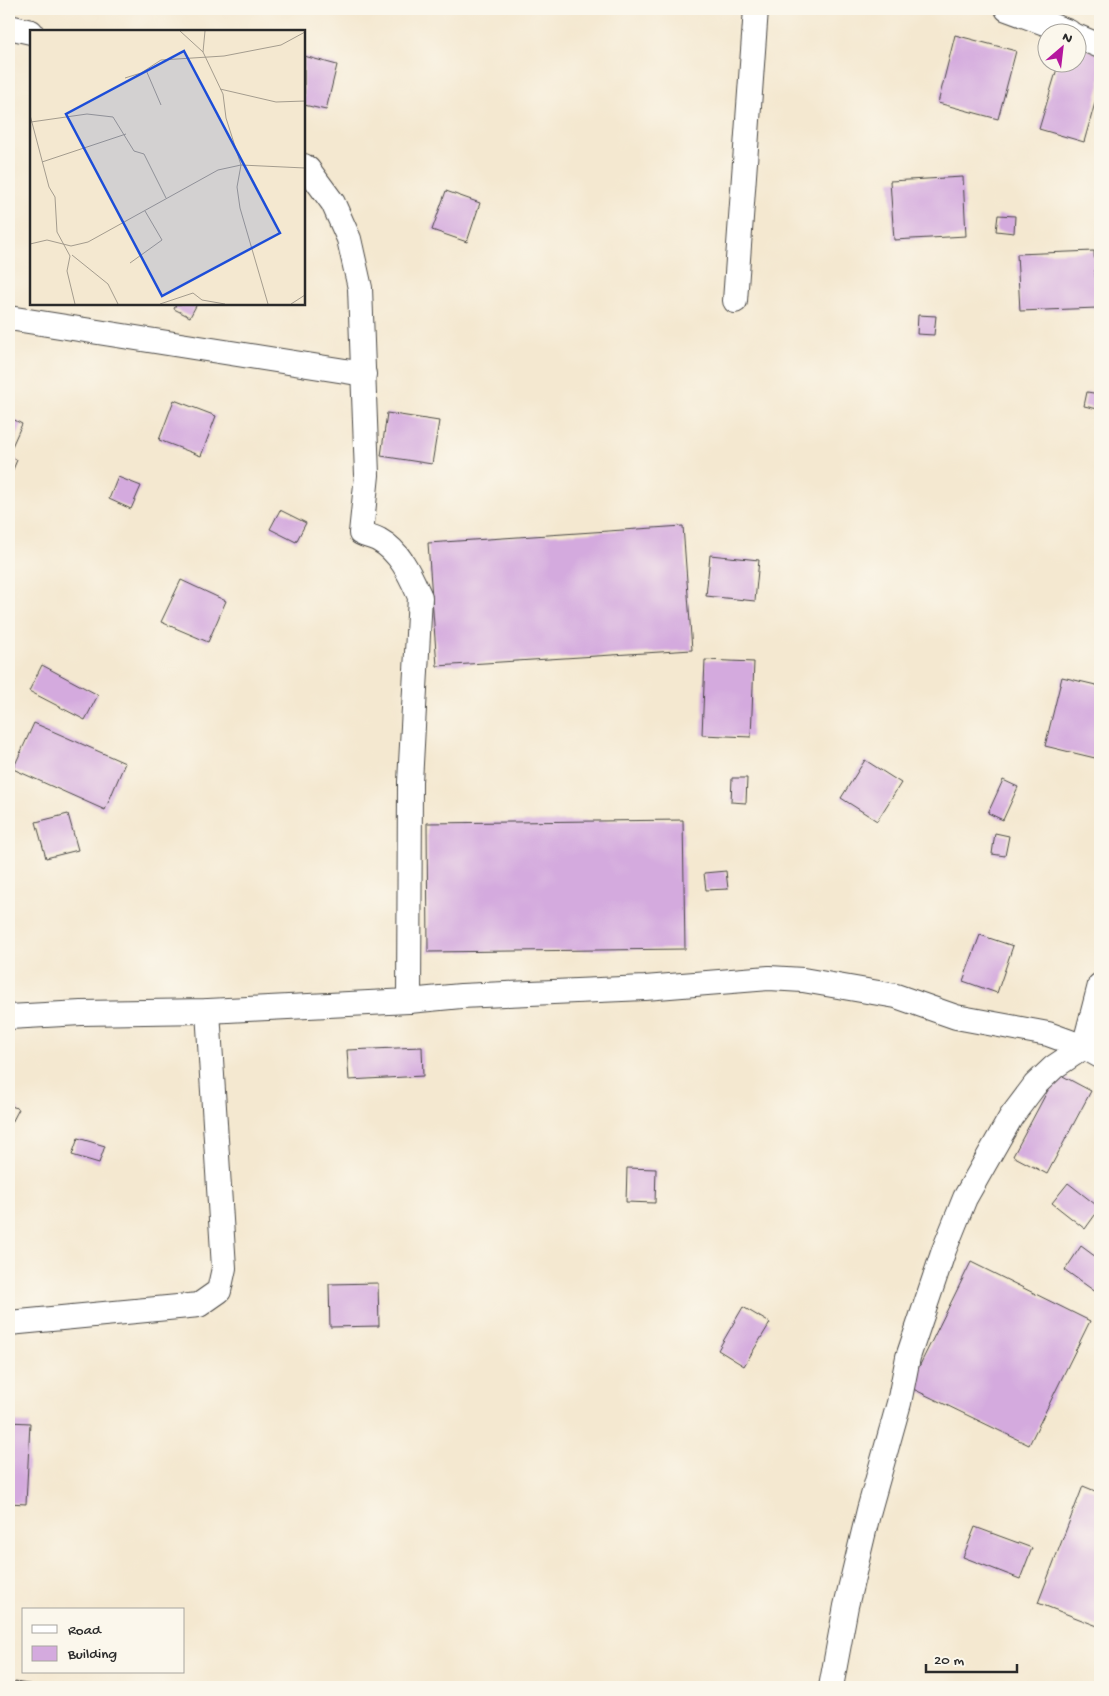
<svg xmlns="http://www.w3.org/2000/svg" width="1109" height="1696" font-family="'Gochi Hand',sans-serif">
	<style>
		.building { fill: #d4aade }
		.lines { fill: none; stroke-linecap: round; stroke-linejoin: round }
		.minor-casing { stroke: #494744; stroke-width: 26 }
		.minor { stroke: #fff; stroke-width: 24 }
		.inset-road { fill: none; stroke: #a49c8e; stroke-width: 1 }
		.view { fill: #1d4ed8; fill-opacity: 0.15; stroke: #1d4ed8; stroke-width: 2.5 }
		.inset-edge { fill: none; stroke: #2b2b2b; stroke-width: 2.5 }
	</style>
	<rect width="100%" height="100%" fill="#fbf7ec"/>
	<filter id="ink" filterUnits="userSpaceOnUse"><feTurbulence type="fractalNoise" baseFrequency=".02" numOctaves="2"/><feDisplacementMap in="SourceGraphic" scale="10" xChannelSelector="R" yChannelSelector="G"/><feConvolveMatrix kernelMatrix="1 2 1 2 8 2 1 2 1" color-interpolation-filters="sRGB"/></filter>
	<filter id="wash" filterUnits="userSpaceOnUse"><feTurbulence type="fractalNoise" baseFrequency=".0096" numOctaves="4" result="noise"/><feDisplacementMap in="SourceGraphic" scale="20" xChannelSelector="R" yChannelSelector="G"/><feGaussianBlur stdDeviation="1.12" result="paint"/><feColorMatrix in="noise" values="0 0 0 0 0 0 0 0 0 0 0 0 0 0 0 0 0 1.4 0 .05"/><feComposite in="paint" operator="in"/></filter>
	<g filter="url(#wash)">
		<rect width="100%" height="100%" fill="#f4e8d0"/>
		<g id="blocks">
			<g class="building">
				<polygon points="955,35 1016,51 998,119 938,103"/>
				<polygon points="1076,46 1100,54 1100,85 1084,142 1039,129 1059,62 1076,62"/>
				<polygon points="304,56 337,65 326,110 304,105"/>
				<polygon points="963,177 966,236 894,240 890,181"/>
				<polygon points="446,191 480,203 467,242 432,230"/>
				<polygon points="998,215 1015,216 1014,233 996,231"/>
				<polygon points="1094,251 1097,308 1020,311 1017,254"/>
				<polygon points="176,304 197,304 190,317 174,309"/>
				<polygon points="918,315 936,316 934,335 917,334"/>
				<polygon points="1087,392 1100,394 1098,409 1084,406"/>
				<polygon points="174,400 216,416 201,456 159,440"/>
				<polygon points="387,413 439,421 432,464 381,456"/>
				<polygon points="9,417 22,424 9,453"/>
				<polygon points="9,456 17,460 9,479"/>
				<polygon points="118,477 141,486 131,509 109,499"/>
				<polygon points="280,510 306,523 296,542 270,529"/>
				<polygon points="683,526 692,650 437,666 428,543"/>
				<polygon points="710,555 759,560 755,601 706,596"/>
				<polygon points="181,580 226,601 208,642 161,622"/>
				<polygon points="705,660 754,662 751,737 702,735"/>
				<polygon points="42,665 98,695 85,720 29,691"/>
				<polygon points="1062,677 1100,686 1100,739 1095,758 1045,746"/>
				<polygon points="34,723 125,763 105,810 13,769"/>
				<polygon points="865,760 901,783 877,821 841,798"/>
				<polygon points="732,778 747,778 746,803 731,802"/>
				<polygon points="1003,780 1018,787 1003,820 988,813"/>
				<polygon points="68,814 78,850 46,858 36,822"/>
				<polygon points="683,820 685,949 428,952 427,823"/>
				<polygon points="995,833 1009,836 1005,856 992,854"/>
				<polygon points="726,871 728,889 706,890 704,873"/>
				<polygon points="980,935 1013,946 997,993 963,981"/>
				<polygon points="422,1047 423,1076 349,1080 347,1050"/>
				<polygon points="1057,1073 1091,1091 1047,1174 1013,1156"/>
				<polygon points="9,1105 19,1109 9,1128"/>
				<polygon points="78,1138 105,1146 99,1163 72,1155"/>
				<polygon points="627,1168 656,1169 655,1203 626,1202"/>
				<polygon points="1068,1183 1100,1208 1085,1229 1052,1203"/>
				<polygon points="1081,1246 1100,1260 1100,1295 1065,1270"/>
				<polygon points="971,1262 1090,1321 1029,1445 909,1387"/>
				<polygon points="378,1283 379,1326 330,1327 329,1284"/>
				<polygon points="743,1307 770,1323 744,1366 718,1350"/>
				<polygon points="9,1422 30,1423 26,1504 9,1503"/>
				<polygon points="1083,1486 1100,1493 1100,1627 1038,1603"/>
				<polygon points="975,1527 1032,1548 1020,1579 963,1557"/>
				<polygon points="15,1682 41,1686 41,1687 14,1687"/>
			</g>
		</g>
	</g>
	<g filter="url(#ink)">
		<use href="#blocks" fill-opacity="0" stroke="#494744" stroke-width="1"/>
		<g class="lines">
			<defs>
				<g id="minor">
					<polyline points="1007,9 1069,32"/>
					<polyline points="9,27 31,32"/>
					<polyline points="1076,36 1100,46"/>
					<path d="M304,166l4,3 25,34 16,36 11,49 7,187 -6,58c6,3 13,4 18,7 22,12 32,37 41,57l-10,185 -1,219"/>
					<polyline points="735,301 756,9"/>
					<polyline points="9,318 364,374"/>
					<polyline points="9,1017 81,1013 208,1011 409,1001 461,996 645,988 769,978 803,980 896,996 956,1017 1048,1034 1084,1047 1100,1056"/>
					<polyline points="9,1323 199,1305 219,1291 224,1268 208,1011"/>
					<polyline points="831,1687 846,1606 869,1510 899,1403 908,1357 944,1250 965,1198 1011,1117 1035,1085 1054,1067 1084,1047 1100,985"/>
				</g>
			</defs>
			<use href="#minor" class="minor-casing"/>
			<use href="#minor" class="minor"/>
		</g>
	</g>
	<g transform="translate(30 30)">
		<rect width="275" height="275" fill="#f4e8d0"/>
		<path class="inset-road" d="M150,1l23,21 20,42 3,24 15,47 -4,22 3,21 28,96M173,22l2,-21M116,40l15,35M95,48l16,-5 20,-13 63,-4 57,-11 24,-13M190,59l56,13 29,-1M0,85l19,72 6,10 2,35 13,24 -3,15 8,33M1,92l56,-8 26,3 21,34 10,3 22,44M12,132l84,-28M0,214l17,-4 24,6 17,-4 130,-72 23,-5 64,3M42,225l36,29 10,20M100,233l32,-23 -17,-29M130,274l33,-11 9,7 23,4M261,274l14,-9"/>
		<path class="view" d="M154,21l96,182 -118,63 -96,-182z"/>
		<rect width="275" height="275" class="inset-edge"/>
	</g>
	<rect width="1109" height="1696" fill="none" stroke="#fbf7ec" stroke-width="30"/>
	<rect x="22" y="1608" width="162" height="65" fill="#fbf7ec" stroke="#a8a59f"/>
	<rect x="32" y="1625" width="25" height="8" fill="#ffffff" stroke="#a8a59f"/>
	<text x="68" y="1634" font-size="15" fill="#2b2b2b">Road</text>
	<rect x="32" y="1646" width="25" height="15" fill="#d4aade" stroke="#a8a59f"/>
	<text x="68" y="1658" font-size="15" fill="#2b2b2b">Building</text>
	<g transform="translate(1062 48) rotate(28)"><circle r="24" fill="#fbf7ec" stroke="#a8a59f"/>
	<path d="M0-4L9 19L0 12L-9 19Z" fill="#b5179e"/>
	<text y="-8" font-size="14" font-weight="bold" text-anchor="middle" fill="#2b2b2b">N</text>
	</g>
	<path d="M926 1664v8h91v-8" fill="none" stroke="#2b2b2b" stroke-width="2.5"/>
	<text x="934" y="1664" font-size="15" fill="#2b2b2b" stroke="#fbf7ec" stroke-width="4" paint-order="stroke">20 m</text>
</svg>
